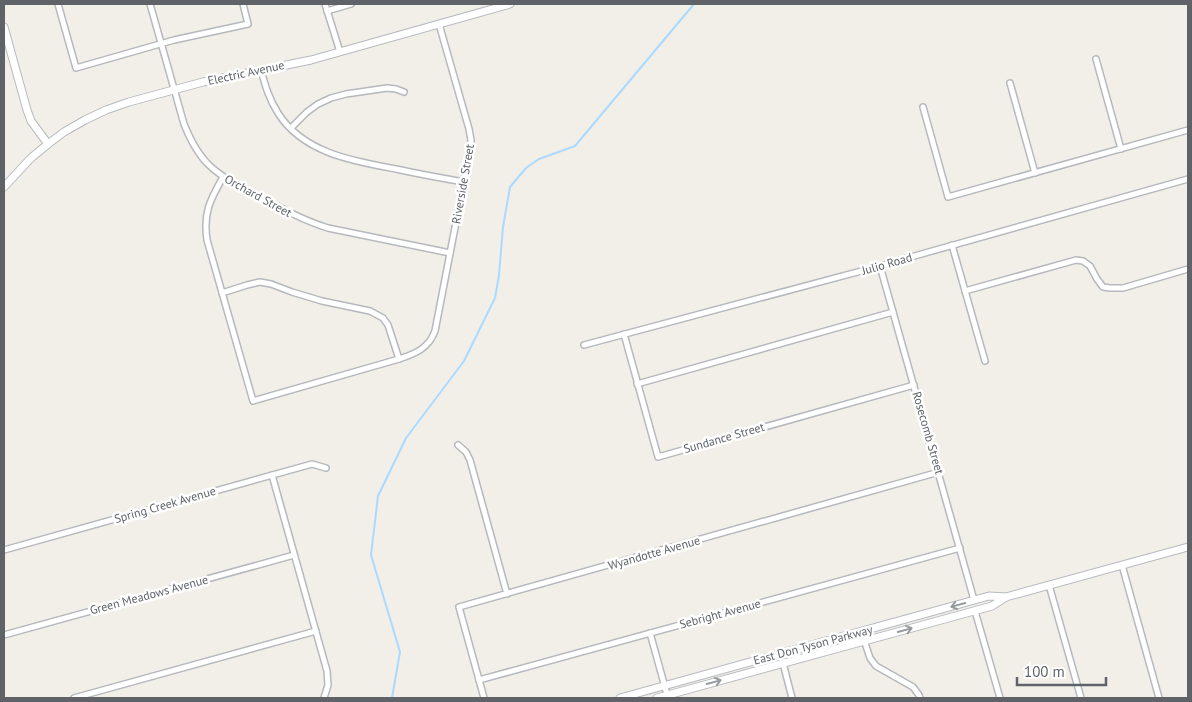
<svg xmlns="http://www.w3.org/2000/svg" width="1192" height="702" font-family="'PT Sans',sans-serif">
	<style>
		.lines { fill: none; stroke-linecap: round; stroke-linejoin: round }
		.stream { stroke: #aadaff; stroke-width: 2 }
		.street-casing { stroke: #b5b8bc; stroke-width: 8 }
		.secondary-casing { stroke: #b6babf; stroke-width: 9 }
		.street { stroke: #fff; stroke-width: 5 }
		.secondary { stroke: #fff; stroke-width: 7 }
		.oneway { stroke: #979a9d }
		.labels { text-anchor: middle; stroke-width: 5; stroke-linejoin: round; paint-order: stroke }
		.street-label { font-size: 12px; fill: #5f6368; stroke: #fff }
	</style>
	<rect width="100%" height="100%" fill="#f1efe8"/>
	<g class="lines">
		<polyline class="stream" points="392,698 400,652 371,555 378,496 406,438 464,361 495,298 499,275 503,227 510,187 526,168 539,159 575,146 694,4"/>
		<defs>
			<g id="street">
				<polyline points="58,4 76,68 174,40 248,24 243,4"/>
				<path d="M150,4l34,120c6,15 13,30 26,42 13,12 29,20 45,28 24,13 47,26 73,34l122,25"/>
				<polyline points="325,4 340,52"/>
				<polyline points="327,11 351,4"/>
				<polyline points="1096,59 1121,149"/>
				<path d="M261,70c4,15 8,29 17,43 25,40 75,48 118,56 23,5 45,9 68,13"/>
				<polyline points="1010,83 1035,173"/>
				<polyline points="923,107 948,197 1188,130"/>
				<polyline points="291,128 307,112 318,104 331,98 346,94 387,88 396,89 404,92"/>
				<path d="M223,177c-13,23 -20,36 -16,63l46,161 146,-42c16,-5 30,-11 36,-28l35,-181 1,-10 -2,-11 -30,-105"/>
				<polyline points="952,245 985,361"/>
				<polyline points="880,266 974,600"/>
				<polyline points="965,291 1076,260 1083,261 1090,266 1097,279 1103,287 1110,288 1123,288 1188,269"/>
				<polyline points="222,293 247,285 260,282 271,284 292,292 322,301 370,311 383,318 388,325 399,359"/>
				<polyline points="624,334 658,457 914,385"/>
				<polyline points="584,345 880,266 918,255 1188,179"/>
				<polyline points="637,384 893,312"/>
				<polyline points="458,445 466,452 470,460 507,594"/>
				<polyline points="272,475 327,671 328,685 324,698"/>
				<polyline points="4,550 312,464 326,468"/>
				<polyline points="1122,565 1159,698"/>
				<polyline points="1049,585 1081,698"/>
				<polyline points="975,611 1000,698"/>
				<polyline points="861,631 870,658 876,666 913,687 919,695 920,698"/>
				<polyline points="650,633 668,698"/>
				<polyline points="4,635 294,555"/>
				<polyline points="783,663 792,698"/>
				<polyline points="479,680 960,548"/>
				<polyline points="74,698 316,631"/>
				<polyline points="484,698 459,607 939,472"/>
			</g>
			<g id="secondary">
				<polyline points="4,27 27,110 31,121 48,144"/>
				<polyline points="4,187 31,158 48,144 64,132 85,120 106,110 129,102 203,82 311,60 510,4"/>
				<polyline points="620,698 989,596 1006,597"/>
				<polyline points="657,698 992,606 1006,597 1188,547"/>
			</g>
		</defs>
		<use href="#street" class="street-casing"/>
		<use href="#secondary" class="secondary-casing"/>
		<use href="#street" class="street"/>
		<use href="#secondary" class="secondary"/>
	</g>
	<defs><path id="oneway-shaft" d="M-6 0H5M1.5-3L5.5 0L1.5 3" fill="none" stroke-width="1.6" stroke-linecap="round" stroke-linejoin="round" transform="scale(1.25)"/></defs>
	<g class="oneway">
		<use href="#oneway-shaft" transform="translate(958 605) rotate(165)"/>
		<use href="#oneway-shaft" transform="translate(905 630) rotate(-15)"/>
		<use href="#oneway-shaft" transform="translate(714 682) rotate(-15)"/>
	</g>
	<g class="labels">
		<g class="street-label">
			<text transform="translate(246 73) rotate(-12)" y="4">Electric Avenue</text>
			<text transform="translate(463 184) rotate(-80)" y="4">Riverside Street</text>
			<text transform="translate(258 196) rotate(29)" y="4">Orchard Street</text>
			<text transform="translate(887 264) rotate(-16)" y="4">Julio Road</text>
			<text transform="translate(928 433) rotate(74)" y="4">Rosecomb Street</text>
			<text transform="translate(724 438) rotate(-16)" y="4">Sundance Street</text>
			<text transform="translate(165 505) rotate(-16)" y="4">Spring Creek Avenue</text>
			<text transform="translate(654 553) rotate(-16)" y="4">Wyandotte Avenue</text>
			<text transform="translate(149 595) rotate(-15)" y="4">Green Meadows Avenue</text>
			<text transform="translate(720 614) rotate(-15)" y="4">Sebright Avenue</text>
			<text transform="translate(813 645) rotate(-15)" y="4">East Don Tyson Parkway</text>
		</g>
	</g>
	<rect width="1192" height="702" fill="none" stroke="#5f6368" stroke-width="10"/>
	<path d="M1017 677v8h89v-8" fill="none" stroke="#5f6368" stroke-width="2.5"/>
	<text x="1024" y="677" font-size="15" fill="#5f6368" stroke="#ffffff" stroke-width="4" paint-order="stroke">100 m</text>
</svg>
